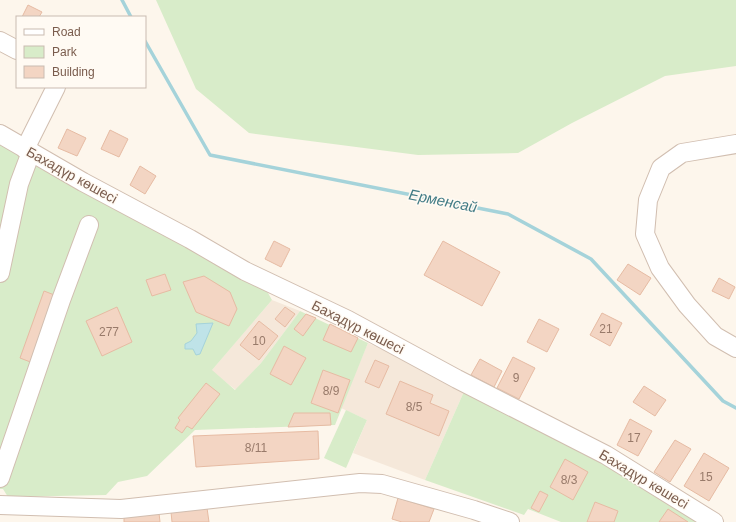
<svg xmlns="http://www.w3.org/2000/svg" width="736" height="522" font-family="Helvetica,sans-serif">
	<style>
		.residential { fill: #f5e8da }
		.green { fill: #d8ecc9 }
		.water { fill: #bfe3e8; stroke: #a5d3da }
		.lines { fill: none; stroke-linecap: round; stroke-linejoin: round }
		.stream { stroke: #a5d3da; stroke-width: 3.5 }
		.building { fill: #f3d5c3; stroke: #e6bba3 }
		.minor-casing { stroke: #d1beb0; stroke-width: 20 }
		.minor { stroke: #fff; stroke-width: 18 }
		.labels { text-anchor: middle; stroke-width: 3; stroke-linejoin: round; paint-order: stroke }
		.number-label { font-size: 12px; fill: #987a6a }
		.street-label { font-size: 14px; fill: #7a5c4d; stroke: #fffaf3 }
		.water-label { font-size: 15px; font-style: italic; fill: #437c86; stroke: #fffaf3 }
	</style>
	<rect width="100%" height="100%" fill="#fdf6ec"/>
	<g class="residential">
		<polygon points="272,300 300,311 261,363 236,390 211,371"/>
		<polygon points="368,343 466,387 425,480 353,453 367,420 341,408"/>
	</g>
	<g class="green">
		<polygon points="156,0 736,0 736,66 665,76 572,123 518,153 418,155 249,133 196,89"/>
		<polygon points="0,140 264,286 272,300 212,370 235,390 261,363 300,311 368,343 335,425 195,430 147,476 118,482 106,495 8,497 3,489 0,489"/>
		<polygon points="466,387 567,439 698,518 696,522 561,522 528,509 524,515 425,480"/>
		<polygon points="346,410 367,420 346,468 324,458"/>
	</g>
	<polygon class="water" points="213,323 200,354 196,355 193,349 185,349 185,344 191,341 197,333 196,324"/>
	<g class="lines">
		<g class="stream">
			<polyline points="122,0 131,17"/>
			<polyline points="145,41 210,155 508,214 591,259 723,401 736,408"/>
		</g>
	</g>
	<g class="building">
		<polygon points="28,5 42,12 39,17 22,17"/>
		<polygon points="67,129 86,138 77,156 58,148"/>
		<polygon points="110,130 128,139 119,157 101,149"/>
		<polygon points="140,166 156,176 145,194 130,185"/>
		<polygon points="274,241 290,249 281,267 265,259"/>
		<polygon points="443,241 500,272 482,306 424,275"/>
		<polygon points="628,264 651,278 640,295 617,280"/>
		<polygon points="165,274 171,290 152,296 146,280"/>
		<polygon points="204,276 230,292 237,309 229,326 196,312 183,282"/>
		<polygon points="719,278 735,287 729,299 712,291"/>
		<polygon points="44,291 57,296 33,363 20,358"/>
		<polygon points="117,307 132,342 102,356 86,321"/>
		<polygon points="285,307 295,314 285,327 275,319"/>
		<polygon points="602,313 622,323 610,346 590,335"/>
		<polygon points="306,314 316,318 303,336 294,329"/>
		<polygon points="539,319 559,329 547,352 527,342"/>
		<polygon points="259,321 278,336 259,360 240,345"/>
		<polygon points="330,324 358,338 351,352 323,340"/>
		<polygon points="284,346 306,358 291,385 270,374"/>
		<polygon points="513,357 535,368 519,399 497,388"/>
		<polygon points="480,359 502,371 494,387 471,375"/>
		<polygon points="375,360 389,366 379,388 365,382"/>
		<polygon points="323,370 350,380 338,413 311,403"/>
		<polygon points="400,381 433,395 430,403 449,411 439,436 386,414"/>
		<polygon points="206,383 220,394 192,429 187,426 182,433 175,428 180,420 178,418"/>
		<polygon points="644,386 666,400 655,416 633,402"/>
		<polygon points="294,413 330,413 331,425 288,427"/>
		<polygon points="630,419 652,431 638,456 617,445"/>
		<polygon points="318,431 319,459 196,467 193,436"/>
		<polygon points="675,440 691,449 670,482 654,472"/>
		<polygon points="704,453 729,468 709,501 684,486"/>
		<polygon points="565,459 588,472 573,500 550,487"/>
		<polygon points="540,491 548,495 539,512 531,508"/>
		<polygon points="398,498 434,509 429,522 402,522 392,519"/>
		<polygon points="595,502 618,511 614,522 587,522"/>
		<polygon points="207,508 209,522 172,522 171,512"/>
		<polygon points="668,509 688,522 659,522"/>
		<polygon points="159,513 160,522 124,522 124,516"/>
	</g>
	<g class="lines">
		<defs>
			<g id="minor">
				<polyline points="0,41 17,50"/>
				<polyline points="0,134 83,182 190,239 245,271 348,320 457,379 606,455 714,522"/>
				<polyline points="736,144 682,153 661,168 648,200 645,234 660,268 687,305 715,336 736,348"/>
				<polyline points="25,149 56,87"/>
				<polyline points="0,273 19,184 31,152"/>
				<polyline points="0,478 61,300 89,225"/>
				<polyline points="0,505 121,509 360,483 382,484 474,510 510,522"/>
			</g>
		</defs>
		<use href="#minor" class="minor-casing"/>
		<use href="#minor" class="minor"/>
	</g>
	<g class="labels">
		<g class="number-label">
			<text x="606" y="333">21</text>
			<text x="109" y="336">277</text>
			<text x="259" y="345">10</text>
			<text x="516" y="382">9</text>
			<text x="331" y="395">8/9</text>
			<text x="414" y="411">8/5</text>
			<text x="634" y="442">17</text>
			<text x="256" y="452">8/11</text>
			<text x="706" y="481">15</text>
			<text x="569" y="484">8/3</text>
		</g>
		<g class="street-label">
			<text transform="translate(72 175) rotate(29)" y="5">Бахадүр көшесі</text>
			<text transform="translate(358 327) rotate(27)" y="5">Бахадүр көшесі</text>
			<text transform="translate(644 479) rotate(31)" y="5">Бахадүр көшесі</text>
		</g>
		<g class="water-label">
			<text transform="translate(443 201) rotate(11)" y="5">Ерменсай</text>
		</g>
	</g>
	<rect x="16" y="16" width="130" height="72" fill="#fffaf3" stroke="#cabbb1"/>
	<rect x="24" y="29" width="20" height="6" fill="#ffffff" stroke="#cabbb1"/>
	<text x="52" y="36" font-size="12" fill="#7a5c4d">Road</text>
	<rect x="24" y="46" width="20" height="12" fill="#d8ecc9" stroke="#cabbb1"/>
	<text x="52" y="56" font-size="12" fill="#7a5c4d">Park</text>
	<rect x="24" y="66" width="20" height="12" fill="#f3d5c3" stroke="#cabbb1"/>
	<text x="52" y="76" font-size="12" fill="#7a5c4d">Building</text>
</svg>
